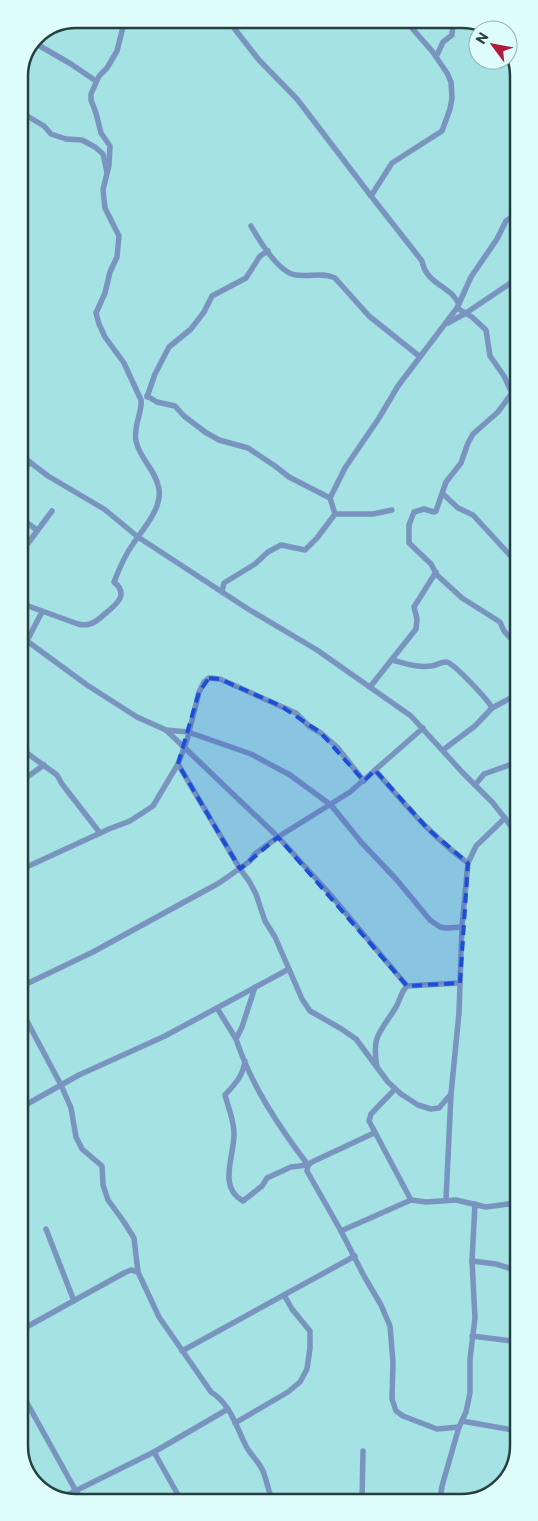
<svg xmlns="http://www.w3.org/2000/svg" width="538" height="1521" font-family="Commissioner,sans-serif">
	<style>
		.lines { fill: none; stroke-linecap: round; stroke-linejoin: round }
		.minor { stroke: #7995bf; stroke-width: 5.5 }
		.marked { fill: #1d4ed8; fill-opacity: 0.2; stroke: #1d4ed8; stroke-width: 4; stroke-dasharray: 10 6; stroke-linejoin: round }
		.rim { fill: none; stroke: #264040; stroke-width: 2.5 }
	</style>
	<rect width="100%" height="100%" fill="#a4e2e3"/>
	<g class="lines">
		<g class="minor">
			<polyline points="227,19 259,60 297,99 371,196"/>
			<path d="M404,19l28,32 15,22 4,9 1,16 -2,11 -8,22 -50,32 -21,33 51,65c3,16 14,21 26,30 5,3 8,8 11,13"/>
			<polyline points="33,42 71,64 96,81"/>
			<polyline points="436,57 443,42 452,35 453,24 456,19"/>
			<polyline points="19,111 44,126 51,134 66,139 82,140 95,147 103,154 107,172"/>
			<path d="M251,226c8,14 28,47 45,49 14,2 26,-3 39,3l34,38 50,40"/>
			<polyline points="457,308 472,317 486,330 490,356 504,376 512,393 498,412 473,434 468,443 461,463 446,482 436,511 434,512 424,509 414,512 409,525 409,543 431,564 437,575 462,598 500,622 504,631 518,646"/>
			<polyline points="448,323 466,313 518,278"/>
			<polyline points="512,393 518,403"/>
			<polyline points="147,396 157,402 175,406 184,416 205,432 219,440 248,448 275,466 289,477 330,498"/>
			<polyline points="147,397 155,374 169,347 191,329 204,312 212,296 246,278 260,256 268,251"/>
			<polyline points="19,454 48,476 104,509 138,537 248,609 317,650 411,716 463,773 493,803 518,835"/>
			<polyline points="19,476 30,462"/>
			<polyline points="443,494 458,508 473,515 518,564"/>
			<polyline points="335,514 373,514 392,510"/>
			<polyline points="19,517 37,530"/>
			<polyline points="20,554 52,511"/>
			<polyline points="222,592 224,583 255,564 268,552 281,545 305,550 317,538 335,514 330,498 345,468 379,418 398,386 457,308 471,277 497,239 506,221 513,216 517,215"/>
			<path d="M20,603l58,21c4,1 8,1 12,0 7,-2 11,-7 16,-11 11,-9 23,-19 8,-31 5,-13 11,-27 19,-38 10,-15 29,-35 26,-55 -4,-21 -19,-29 -23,-48 -3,-15 7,-31 5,-41l-17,-37 -19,-26 -6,-13 -3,-11 9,-20 5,-21 7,-15 2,-21 -14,-28 -2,-18 6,-25 1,-19 -9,-13 -5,-20 -5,-13v-6l8,-18 8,-8 10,-17 8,-32"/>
			<polyline points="27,641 87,685 137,717 166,730 188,732 251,754 290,775 331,805 361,842 396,879 430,920 440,927 446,928 462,927"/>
			<polyline points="20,654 42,612"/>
			<path d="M392,660c13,3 25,8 39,6 5,0 9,-4 15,-4 7,0 43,39 46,46"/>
			<polyline points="370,687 416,629 417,619 414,607 436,572"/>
			<polyline points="166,730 278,837 328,892 407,986 460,983"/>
			<polyline points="20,748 57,775 62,784 100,833"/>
			<polyline points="443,750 475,726 492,708 518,694"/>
			<polyline points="178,764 240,869 249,881 256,894 265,921 275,937 302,999 310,1011 340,1028 356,1039 388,1082 401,1094 418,1105 431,1109 439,1108 451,1094"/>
			<path d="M375,770c29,33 56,66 93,93"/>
			<polyline points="20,782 44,765"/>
			<polyline points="475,785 484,774 518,762"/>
			<polyline points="20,870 109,829 130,821 153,806 178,764 187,740 199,692 204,682 209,678 220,679 296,713 309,726 321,733 337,747 364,781"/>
			<polyline points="20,987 93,952 219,883 249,862 255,854 278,837 350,792 423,728"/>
			<polyline points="20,1008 61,1085 71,1108 76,1137 82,1149 102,1166 103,1185 108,1200 124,1222 134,1238 138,1272"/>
			<polyline points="217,1008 236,1039"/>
			<path d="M245,1061c-2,15 -10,23 -20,34 3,12 9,25 9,38 1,22 -17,54 9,68l19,-15 5,-8 24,-11 17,-2c-29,-38 -57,-80 -72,-126l6,-12 13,-40"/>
			<path d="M377,1067c-6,-32 4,-35 19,-60 4,-7 5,-15 11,-21"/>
			<polyline points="395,1089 371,1114 369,1121 411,1200"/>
			<polyline points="20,1108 79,1075 165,1036 289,969"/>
			<polyline points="374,1133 312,1162 308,1165 307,1171 341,1231 364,1276 381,1305 390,1326 393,1362 392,1399 396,1411 403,1416 437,1429 459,1427"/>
			<polyline points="446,1199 451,1094 459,1013 462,927 468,863 476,846 505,818"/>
			<polyline points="46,1229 74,1301"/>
			<polyline points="341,1231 411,1200 426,1202 456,1200 486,1207 508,1204 519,1206"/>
			<polyline points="472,1261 496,1264 519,1271"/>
			<path d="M21,1330l103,-57 7,-3 7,2 21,45 52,75c20,12 26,37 36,56 5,8 12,14 16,23 4,10 5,20 10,30"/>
			<polyline points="472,1336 519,1342"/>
			<polyline points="182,1351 355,1256"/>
			<polyline points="21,1392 82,1502"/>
			<polyline points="462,1421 519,1431"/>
			<polyline points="235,1423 288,1392 300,1382 307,1369 310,1348 310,1331 292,1309 284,1295"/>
			<polyline points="154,1452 182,1502"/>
			<polyline points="61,1498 154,1452 228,1409"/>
			<polyline points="440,1500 442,1486 459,1427 466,1412 470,1393 470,1359 475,1318 472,1261 475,1204"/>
			<polyline points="362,1501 363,1451"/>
		</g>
	</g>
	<path class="marked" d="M209,678l11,1 61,27 40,27 43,48 11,-11 53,59 40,34 -8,120 -53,3 -129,-149 -38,32 -62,-105 21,-72z"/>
	<path d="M0 0H538V1521H0ZM76 28H462A48 48 0 0 1 510 76V1446A48 48 0 0 1 462 1494H76A48 48 0 0 1 28 1446V76A48 48 0 0 1 76 28Z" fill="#dffdfd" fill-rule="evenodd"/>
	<path class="rim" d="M76 28H462A48 48 0 0 1 510 76V1446A48 48 0 0 1 462 1494H76A48 48 0 0 1 28 1446V76A48 48 0 0 1 76 28Z"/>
	<g transform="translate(493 45) rotate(302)"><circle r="24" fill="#dffdfd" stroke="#95b1b1"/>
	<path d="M0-4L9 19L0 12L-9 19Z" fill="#b01c39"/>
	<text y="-8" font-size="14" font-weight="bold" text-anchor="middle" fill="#264040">N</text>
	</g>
</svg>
